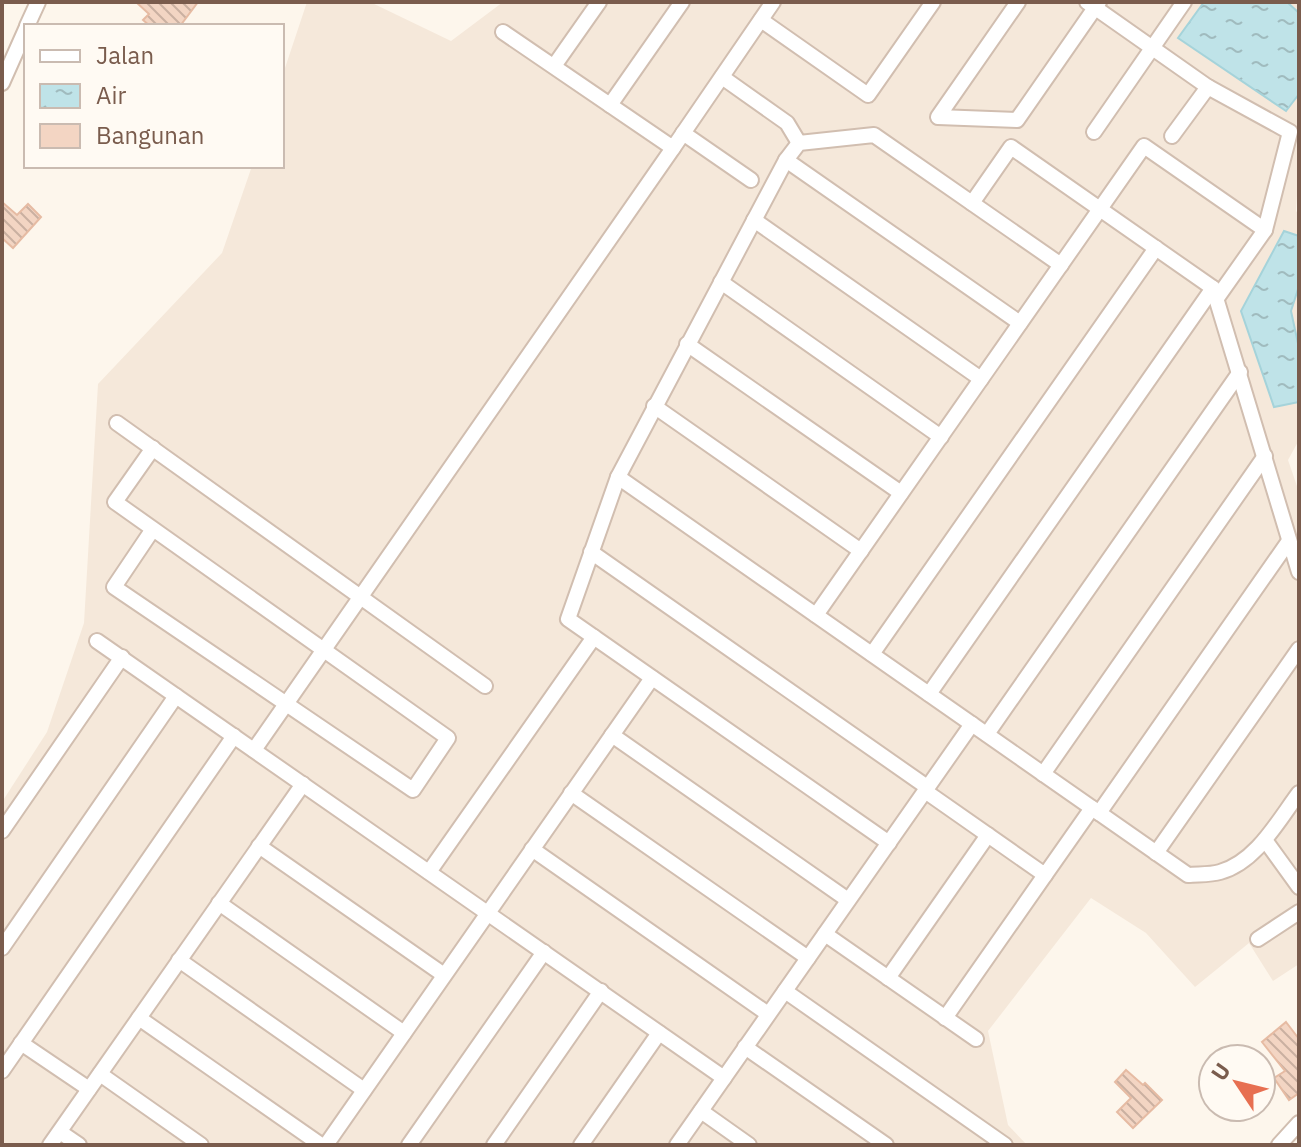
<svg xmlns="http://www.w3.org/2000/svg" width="1301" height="1147" font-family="'IBM Plex Sans',sans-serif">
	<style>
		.residential { fill: #f5e8da }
		.water { fill: url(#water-ripples); stroke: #a5d3da; stroke-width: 2 }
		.building { fill: url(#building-back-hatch); stroke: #e6bba3; stroke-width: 2 }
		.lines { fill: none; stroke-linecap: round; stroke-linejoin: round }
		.minor-casing { stroke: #d1beb0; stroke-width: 18 }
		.minor { stroke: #fff; stroke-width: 14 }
	</style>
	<defs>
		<pattern id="water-ripples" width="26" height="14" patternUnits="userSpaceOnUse" patternTransform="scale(2)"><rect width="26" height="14" fill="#bfe3e8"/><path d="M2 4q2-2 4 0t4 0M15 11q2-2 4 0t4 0" fill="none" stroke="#a0bbbe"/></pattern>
		<pattern id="building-back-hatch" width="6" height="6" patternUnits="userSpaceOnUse" patternTransform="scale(2)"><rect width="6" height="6" fill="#f3d5c3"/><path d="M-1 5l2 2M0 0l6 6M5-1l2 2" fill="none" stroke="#cab0a1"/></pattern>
	</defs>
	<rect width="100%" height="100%" fill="#fdf6ec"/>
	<polygon class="residential" points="307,2 370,2 451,41 503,2 1299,2 1299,164 1296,211 1299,215 1299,440 1288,460 1299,492 1299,964 1273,981 1249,943 1195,987 1146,933 1091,898 988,1031 1008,1125 1027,1145 2,1145 2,802 47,732 84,623 98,384 222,253 252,166 282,166 282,77"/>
	<g class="water">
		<polygon points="1204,2 1287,2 1299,13 1299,94 1286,111 1178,38"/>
		<polygon points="1284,231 1299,236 1299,286 1291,311 1299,348 1299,402 1274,407 1241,311"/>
	</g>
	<g class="building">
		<polygon points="136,2 198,2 180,26 150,26 143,20 149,14"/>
		<polygon points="2,202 17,215 28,204 41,217 13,248 2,238"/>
		<polygon points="1286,1022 1299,1039 1299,1093 1289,1100 1274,1078 1285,1071 1262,1042"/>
		<polygon points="1126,1070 1143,1085 1145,1083 1162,1100 1133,1128 1117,1112 1131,1098 1115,1082"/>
	</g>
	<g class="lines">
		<defs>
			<g id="minor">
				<polyline points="1018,2 938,117 1017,120 1099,2"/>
				<polyline points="1087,2 1208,87 1290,132 1265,230 1217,298"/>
				<polyline points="761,20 868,95 933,2"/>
				<polyline points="27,26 38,2"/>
				<polyline points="503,32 673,148 773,2"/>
				<polyline points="554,66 599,2"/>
				<polyline points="722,77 787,123 799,143"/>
				<polyline points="2,83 26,29"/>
				<polyline points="610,105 682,2"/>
				<polyline points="1094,132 1184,2"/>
				<polyline points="683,133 751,180"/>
				<polyline points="1172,136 1208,87"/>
				<polyline points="786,160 1020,323"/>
				<polyline points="972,203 1011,147 1213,288 1299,572"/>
				<polyline points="754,220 981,379"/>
				<polyline points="721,282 941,437"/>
				<polyline points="687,344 901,493"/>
				<polyline points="654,406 861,551"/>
				<polyline points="117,423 485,686"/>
				<polyline points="153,448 115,502 448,738 413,790 114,587 153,529"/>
				<path d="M618,477l570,398c10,-1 22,0 32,-3 36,-10 58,-51 79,-79"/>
				<polyline points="591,552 927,787"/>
				<polyline points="816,615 1144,146 1265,230"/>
				<polyline points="97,641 724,1078"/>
				<polyline points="872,654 1156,248"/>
				<polyline points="929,694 1213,288"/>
				<polyline points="987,734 1240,372"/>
				<polyline points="612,735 848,900"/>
				<polyline points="254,750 673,148"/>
				<polyline points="1043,774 1265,456"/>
				<polyline points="925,791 1045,875 1092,808"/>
				<polyline points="571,793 808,958"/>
				<polyline points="1099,813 1289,541"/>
				<polyline points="2,831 122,657"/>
				<polyline points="1265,840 1299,887"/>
				<polyline points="889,843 568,619 618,477 786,160 799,143 874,135 1061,265"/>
				<polyline points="259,846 444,975"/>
				<polyline points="532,849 768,1014"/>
				<polyline points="1156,853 1299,649"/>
				<polyline points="429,872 594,637"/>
				<polyline points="219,903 404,1033"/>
				<polyline points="825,934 976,1039"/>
				<polyline points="1258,939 1299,912"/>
				<polyline points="2,948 176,696"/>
				<polyline points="179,960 364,1090"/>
				<polyline points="888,978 988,835"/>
				<polyline points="785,991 1005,1145"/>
				<polyline points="139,1018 321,1145"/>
				<polyline points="945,1018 1045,875"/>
				<polyline points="21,1043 89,1089"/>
				<polyline points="745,1047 886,1145"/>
				<polyline points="2,1071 234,736"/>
				<polyline points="100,1074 201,1145"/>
				<polyline points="701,1111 749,1145"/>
				<polyline points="60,1132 79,1145"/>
				<polyline points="50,1145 303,784"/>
				<polyline points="326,1145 652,678"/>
				<polyline points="409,1145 544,952"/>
				<polyline points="494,1145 601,991"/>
				<polyline points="581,1145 659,1033"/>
				<polyline points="677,1145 972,724"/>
				<polyline points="1279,1145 1299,1123"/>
			</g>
		</defs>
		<use href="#minor" class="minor-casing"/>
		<use href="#minor" class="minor"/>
	</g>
	<rect width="1301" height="1147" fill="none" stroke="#7a5c4d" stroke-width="8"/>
	<rect x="24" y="24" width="260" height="144" fill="#fffaf3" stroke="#cabbb1" stroke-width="2"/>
	<rect x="40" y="50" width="40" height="12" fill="#ffffff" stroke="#cabbb1" stroke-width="2"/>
	<text x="96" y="64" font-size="24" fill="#7a5c4d">Jalan</text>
	<rect x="40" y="84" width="40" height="24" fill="url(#water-ripples)" stroke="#cabbb1" stroke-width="2"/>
	<text x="96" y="104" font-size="24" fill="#7a5c4d">Air</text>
	<rect x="40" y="124" width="40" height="24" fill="#f3d5c3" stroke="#cabbb1" stroke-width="2"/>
	<text x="96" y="144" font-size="24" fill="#7a5c4d">Bangunan</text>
	<g transform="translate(1237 1083) rotate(305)"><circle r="38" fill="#fffaf3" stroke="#cabbb1" stroke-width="2"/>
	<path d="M0-6L14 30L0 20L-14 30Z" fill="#e76f51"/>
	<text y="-12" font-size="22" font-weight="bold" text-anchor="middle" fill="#7a5c4d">U</text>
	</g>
</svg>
